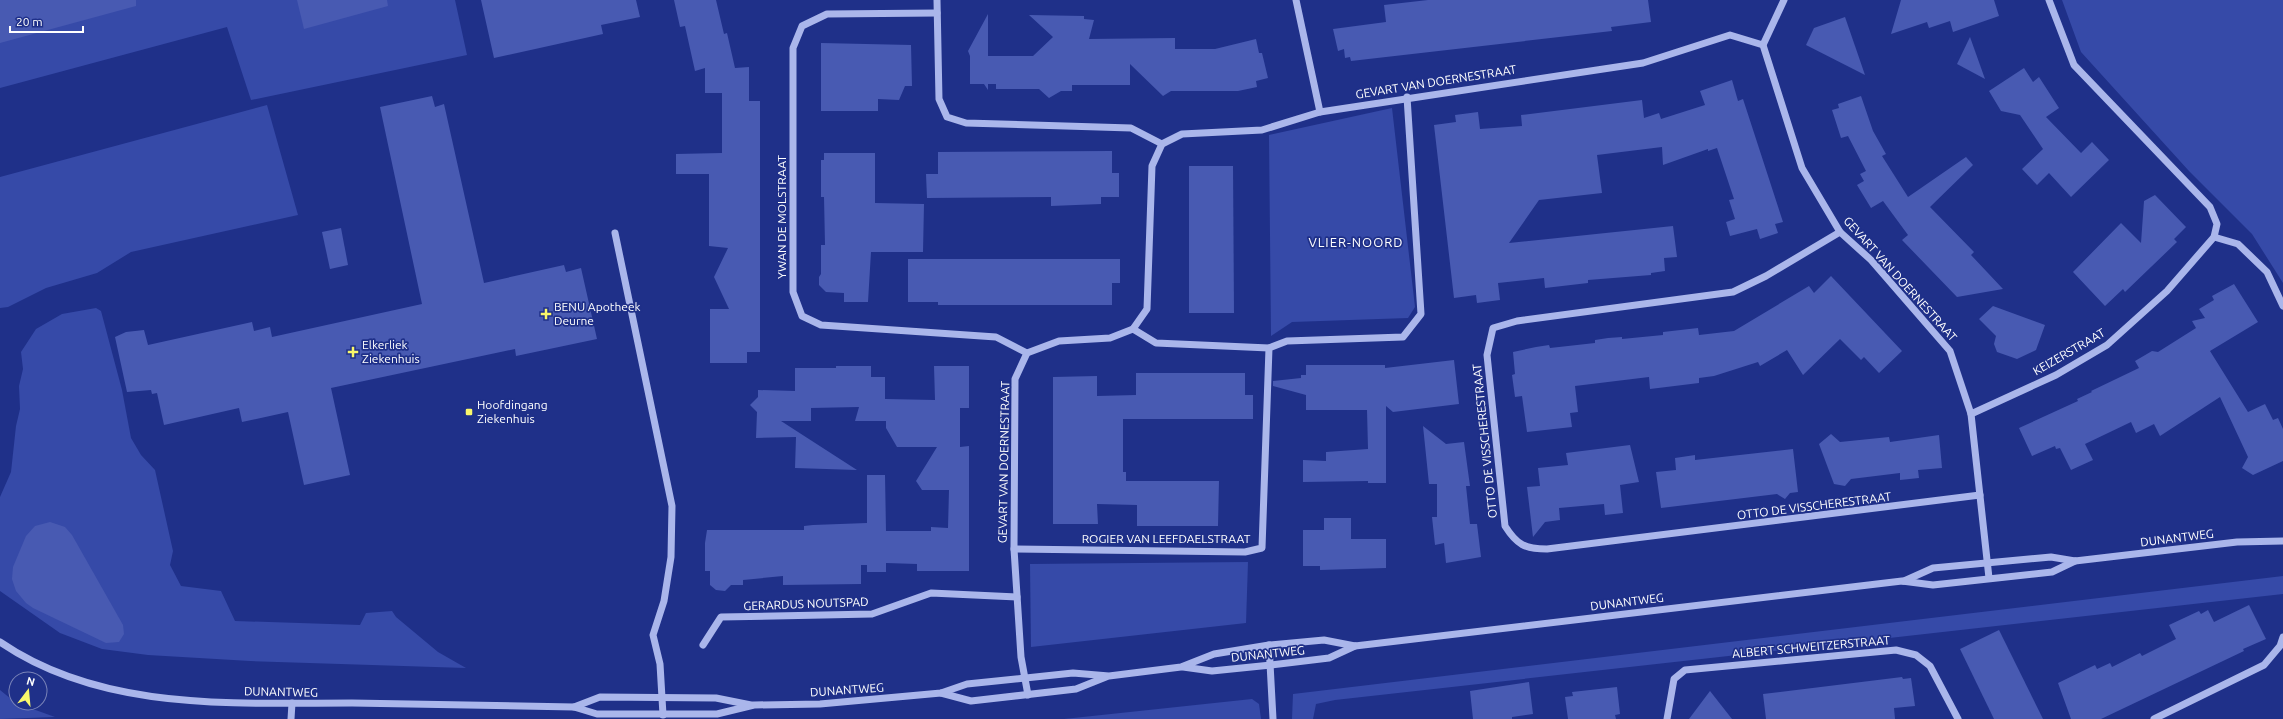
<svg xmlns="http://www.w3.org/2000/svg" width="2283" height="719" font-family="Ubuntu,sans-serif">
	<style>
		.green { fill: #364aa8 }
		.building { fill: #485ab2 }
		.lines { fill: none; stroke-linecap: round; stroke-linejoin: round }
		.minor { stroke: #aab6eb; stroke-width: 7 }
		.poi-dot { fill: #f9f76b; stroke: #1f3089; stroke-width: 1.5 }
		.labels { text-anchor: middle; stroke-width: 3.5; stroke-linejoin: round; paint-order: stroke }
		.street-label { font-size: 12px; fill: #fff; stroke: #1f3089 }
		.poi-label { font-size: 12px; fill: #fff; stroke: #1f3089; text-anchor: start }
		.neighbourhood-label { font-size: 13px; letter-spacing: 1px; fill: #fff; stroke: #1f3089 }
	</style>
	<rect width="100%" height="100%" fill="#1f3089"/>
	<g class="green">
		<polygon points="0,0 455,0 467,55 251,100 227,27 0,88"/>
		<polygon points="2062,0 2283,0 2283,283 2252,234 2189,171 2081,52"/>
		<polygon points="267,105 298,215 131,252 97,273 46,288 8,307 0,308 0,177"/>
		<polygon points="1392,108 1415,307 1408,318 1292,322 1271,336 1269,135"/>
		<polygon points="96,308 101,311 122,390 131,438 141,455 155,470 173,551 170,565 181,586 221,591 235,621 360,625 366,613 392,611 396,617 438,652 466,668 250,661 148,655 102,649 60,633 0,591 0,497 11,472 16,426 20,409 19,386 23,369 21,352 36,329 62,314"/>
		<polygon points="1248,562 1246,623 1031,647 1030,564"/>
		<polygon points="2283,576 2283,594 1335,700 1316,704 1313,719 1292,719 1293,694"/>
		<polygon points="0,690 16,703 55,717 0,719"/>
		<polygon points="1252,699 1259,704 1261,719 1064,719"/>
	</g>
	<g class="building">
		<polygon points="0,0 136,0 136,6 0,43"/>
		<polygon points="297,0 387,0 388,6 304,29"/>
		<polygon points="481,0 636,0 640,17 601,25 603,34 494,58"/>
		<polygon points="674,0 716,0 724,34 727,33 735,68 749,67 749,101 760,101 760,352 747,352 747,363 710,363 710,309 729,309 714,277 728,248 709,246 709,174 676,174 676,154 722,153 722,93 705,93 705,68 695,71 685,26 680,27"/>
		<polygon points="1428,0 1648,0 1651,22 1611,27 1612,31 1351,61 1350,57 1345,58 1344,49 1338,51 1333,29 1386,22 1384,5"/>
		<polygon points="1901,0 1994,0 1999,16 1953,32 1950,21 1929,28 1927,22 1891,34"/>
		<polygon points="988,14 988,56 1033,56 1053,37 1029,15 1084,16 1084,19 1094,20 1089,39 1175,38 1175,49 1215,49 1256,39 1259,53 1262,53 1268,78 1256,81 1257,87 1238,91 1171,91 1163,96 1130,64 1130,85 1072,85 1072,91 1061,91 1049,98 1039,89 996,89 996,84 988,84 988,90 984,84 970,84 970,56 968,51"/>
		<polygon points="1845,17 1865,75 1806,45 1814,28"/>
		<polygon points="1970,37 1985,79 1957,64"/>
		<polygon points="821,43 911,45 912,86 905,86 899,100 878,99 878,111 821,111"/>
		<polygon points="2024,68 2033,82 2039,77 2059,108 2046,117 2081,153 2092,142 2109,160 2071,197 2049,173 2037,185 2022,169 2043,149 2020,115 2001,111 1989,91"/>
		<polygon points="1732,80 1738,101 1743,99 1783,222 1775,224 1778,233 1760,239 1757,229 1730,236 1726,222 1735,219 1729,200 1734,199 1717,148 1708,151 1708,149 1663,165 1662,147 1597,155 1602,193 1539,200 1509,243 1673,226 1677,257 1664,258 1665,271 1651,273 1651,275 1588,280 1588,283 1545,288 1544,278 1498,283 1500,300 1477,303 1476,295 1454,298 1434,125 1456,122 1455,115 1478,112 1480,129 1522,126 1521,115 1642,100 1644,118 1659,113 1661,119 1705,105 1700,91"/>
		<polygon points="432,96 435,107 444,104 484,283 564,265 566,272 581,268 597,339 516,356 515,349 331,388 350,475 304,485 288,412 242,422 239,408 164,425 157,393 152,394 151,390 127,392 115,337 126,332 144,330 148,345 252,322 254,331 270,327 272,337 422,304 380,107"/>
		<polygon points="1861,96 1873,131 1886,154 1882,156 1908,197 1966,157 1973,165 1930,207 1974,252 1971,255 2003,289 1957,297 1902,240 1908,235 1883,201 1871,208 1857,185 1864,181 1860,174 1866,171 1848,136 1841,138 1832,110 1839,108 1838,104"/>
		<polygon points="1112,151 1112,173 1119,173 1119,197 1101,197 1101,204 1051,206 1051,197 927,198 926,174 938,174 938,152"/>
		<polygon points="824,153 875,153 875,203 924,204 923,252 871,252 868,302 844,302 844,293 826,292 819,285 819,277 821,274 821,245 825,245 824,197 821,197 821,160 824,160"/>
		<polygon points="1189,166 1233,166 1234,313 1189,313"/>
		<polygon points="2155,195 2186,227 2174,239 2177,242 2125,292 2123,289 2105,306 2073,272 2121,223 2141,243 2144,201"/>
		<polygon points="341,228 348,265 330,269 322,232"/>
		<polygon points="908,259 1120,259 1120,283 1112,283 1112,305 938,305 938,302 908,302"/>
		<polygon points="1831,276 1902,351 1879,373 1864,357 1861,360 1840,339 1803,375 1787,350 1760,366 1758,362 1714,376 1699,378 1699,383 1650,389 1649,377 1575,386 1578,412 1570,413 1572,427 1527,432 1522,396 1515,397 1512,375 1515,374 1513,352 1536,347 1549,345 1550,348 1595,343 1595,340 1608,338 1622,337 1622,339 1663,335 1663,332 1698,328 1699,335 1734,331 1809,286 1814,293"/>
		<polygon points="2234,284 2258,322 2210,351 2248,412 2265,404 2273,420 2278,418 2283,429 2283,461 2253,475 2242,468 2248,457 2220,397 2160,436 2154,424 2136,433 2131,422 2085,444 2093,460 2071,470 2060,448 2056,449 2055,446 2032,456 2019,428 2078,401 2077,399 2092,392 2091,391 2139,368 2135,361 2152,351 2158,352 2196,328 2192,321 2205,318 2199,309 2214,300 2212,296"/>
		<polygon points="1993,306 2045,325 2036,350 2017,359 1997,352 1994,344 1996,336 1979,319"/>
		<polygon points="1454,360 1459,404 1393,412 1386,406 1386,483 1368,483 1368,481 1303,482 1303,460 1326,461 1326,452 1368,449 1367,410 1306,410 1306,395 1273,386 1273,381 1301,378 1301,375 1306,375 1306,365 1385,365 1385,368"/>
		<polygon points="836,366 871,366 871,377 885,377 885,399 935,400 934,366 969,366 969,408 960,408 960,447 969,446 969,571 917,571 917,564 886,563 886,572 867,572 867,565 861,565 861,584 783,585 783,576 743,580 743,585 731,585 725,591 716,590 710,585 710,571 705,571 705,543 707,530 804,530 804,526 813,525 867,523 867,475 885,475 886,531 931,531 931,527 948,528 949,490 922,490 916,481 937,447 897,447 886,428 886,421 855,421 859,407 811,408 811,421 781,421 857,470 795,468 796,437 756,438 757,412 750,405 758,397 758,390 795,391 795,368 836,368"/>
		<polygon points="1136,373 1245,373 1245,395 1253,395 1253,419 1123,419 1123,472 1126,472 1126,481 1219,481 1218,526 1137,526 1137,505 1097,504 1098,524 1053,524 1053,377 1097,376 1097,396 1136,395"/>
		<polygon points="1423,426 1446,444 1464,442 1470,486 1466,486 1470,524 1477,524 1481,557 1446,563 1444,543 1435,545 1432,517 1437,517 1437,484 1429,484"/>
		<polygon points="1831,434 1840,442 1889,437 1890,442 1939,435 1942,468 1918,470 1919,478 1900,480 1900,473 1851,479 1845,486 1834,484 1819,444"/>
		<polygon points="1630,445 1639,482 1620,485 1623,513 1605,515 1604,504 1559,508 1560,520 1545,522 1533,537 1527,487 1540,486 1538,468 1568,465 1566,453"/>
		<polygon points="1793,449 1798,492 1790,493 1785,499 1777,494 1661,508 1656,472 1676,470 1675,458 1695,455 1695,460"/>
		<polygon points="1324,518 1351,518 1351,539 1386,539 1386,568 1320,570 1320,566 1303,566 1303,530 1324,530"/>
		<polygon points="50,522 65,527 72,535 123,625 124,634 119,642 106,643 33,608 26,603 16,591 12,579 13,567 26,536 35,526"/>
		<polygon points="2249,605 2266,639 2243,649 2244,651 2101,719 2071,719 2058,683 2095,665 2097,669 2110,663 2112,667 2140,653 2142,656 2176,639 2169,625 2199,611 2201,614 2208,610 2214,622"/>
		<polygon points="1999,630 2043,719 1994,719 1960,649"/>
		<polygon points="1902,677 1903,679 1911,678 1915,706 1894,708 1895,719 1766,719 1763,694"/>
		<polygon points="1529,682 1533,714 1512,717 1512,719 1473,719 1470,691"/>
		<polygon points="1617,687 1620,714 1615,715 1616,719 1568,719 1565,697 1573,696 1572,692"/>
		<polygon points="1710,691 1732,719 1689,719"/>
	</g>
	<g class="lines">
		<g class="minor">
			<polyline points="937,0 939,99 947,117 966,123 1131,128 1162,144"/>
			<polyline points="1296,0 1320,112"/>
			<polyline points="937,13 827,14 802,26 793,48 793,292 802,316 821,325 996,337 1027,353"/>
			<polyline points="1763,45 1784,0"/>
			<path d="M1840,232l-74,44 -33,16 -216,29 -24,7 -6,27 18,171c12,19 20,23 42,23l433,-54"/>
			<polyline points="615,233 672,506 671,557 664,601 653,635 660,664 663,715"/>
			<polyline points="2214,237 2238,244 2267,272 2283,306"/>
			<polyline points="1133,329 1156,343 1269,348"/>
			<polyline points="1971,414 2056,375 2107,345 2167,291 2214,237 2217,224 2210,207 2074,65 2049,0"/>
			<polyline points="1014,549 1245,552 1262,548 1269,348 1287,341 1403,337 1421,314 1407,97"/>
			<polyline points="1904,581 1933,568 2051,557 2075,561 2237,542 2283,541"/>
			<path d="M0,642c102,70 234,61 352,61 74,1 148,2 222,4l23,7h120l37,-9 66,-1 121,-11 26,-9 106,-11 36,3 72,-9 33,-13 55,-9 55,-5 31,6 547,-65 31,4 119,-13 23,-11"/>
			<polyline points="703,645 721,617 872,614 931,593 1017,597"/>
			<polyline points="1269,645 1273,719"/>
			<polyline points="1183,667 1212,671 1271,665 1329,658 1355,646"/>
			<polyline points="941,693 971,701 1076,689 1106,677"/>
			<polyline points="1028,695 1021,657 1014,549 1015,379 1027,353 1059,341 1110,338 1133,329 1147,309 1152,166 1162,144 1182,134 1262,130 1320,112 1643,63 1730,35 1763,45 1802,168 1840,232 1871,260 1950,351 1971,414 1989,578"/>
			<polyline points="574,707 600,697 716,698 751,705"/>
			<polyline points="291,719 292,703"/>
			<polyline points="1667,719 1674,679 1685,670 1896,650 1916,655 1930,666 1958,719"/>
			<polyline points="2154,719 2264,665 2280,646 2283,637"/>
		</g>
	</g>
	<g class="poi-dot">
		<path d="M544 308h4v4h4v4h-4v4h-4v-4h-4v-4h4z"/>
		<path d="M351 346h4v4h4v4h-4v4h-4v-4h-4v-4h4z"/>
		<rect x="465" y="408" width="8" height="8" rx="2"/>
	</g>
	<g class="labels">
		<g class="street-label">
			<text transform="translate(1436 82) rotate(-9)" y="4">GEVART VAN DOERNESTRAAT</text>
			<text transform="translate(782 217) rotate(-90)" y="4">YWAN DE MOLSTRAAT</text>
			<text transform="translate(1900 279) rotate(48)" y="4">GEVART VAN DOERNESTRAAT</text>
			<text transform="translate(2069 352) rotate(-30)" y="4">KEIZERSTRAAT</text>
			<text transform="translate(1485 441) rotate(-96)" y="4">OTTO DE VISSCHERESTRAAT</text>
			<text transform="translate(1004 462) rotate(-89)" y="4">GEVART VAN DOERNESTRAAT</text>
			<text transform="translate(1814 506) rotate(-7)" y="4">OTTO DE VISSCHERESTRAAT</text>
			<text transform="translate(2177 538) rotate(-7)" y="4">DUNANTWEG</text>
			<text x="1166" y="543">ROGIER VAN LEEFDAELSTRAAT</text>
			<text transform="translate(1627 602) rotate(-7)" y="4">DUNANTWEG</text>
			<text transform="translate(806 604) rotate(-2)" y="4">GERARDUS NOUTSPAD</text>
			<text transform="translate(1811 647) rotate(-5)" y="4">ALBERT SCHWEITZERSTRAAT</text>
			<text transform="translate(1268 654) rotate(-6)" y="4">DUNANTWEG</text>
			<text transform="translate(847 690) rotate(-4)" y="4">DUNANTWEG</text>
			<text transform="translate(281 692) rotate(1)" y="4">DUNANTWEG</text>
		</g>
		<g class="poi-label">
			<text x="554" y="311">BENU Apotheek<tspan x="554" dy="14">Deurne</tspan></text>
			<text x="362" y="349">Elkerliek<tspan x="362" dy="14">Ziekenhuis</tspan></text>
			<text x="477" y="409">Hoofdingang<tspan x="477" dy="14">Ziekenhuis</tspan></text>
		</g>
		<g class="neighbourhood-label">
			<text x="1356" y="247">VLIER-NOORD</text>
		</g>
	</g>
	<g transform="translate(28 691) rotate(16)"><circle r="19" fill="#1f3089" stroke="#7983b8"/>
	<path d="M0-3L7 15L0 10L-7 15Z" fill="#f9f76b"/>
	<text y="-6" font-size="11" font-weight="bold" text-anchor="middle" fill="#ffffff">N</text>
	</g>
	<path d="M10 26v6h73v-6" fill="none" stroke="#ffffff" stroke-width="2"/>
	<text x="16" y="26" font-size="12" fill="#ffffff" stroke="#1f3089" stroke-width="3" paint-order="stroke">20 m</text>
</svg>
